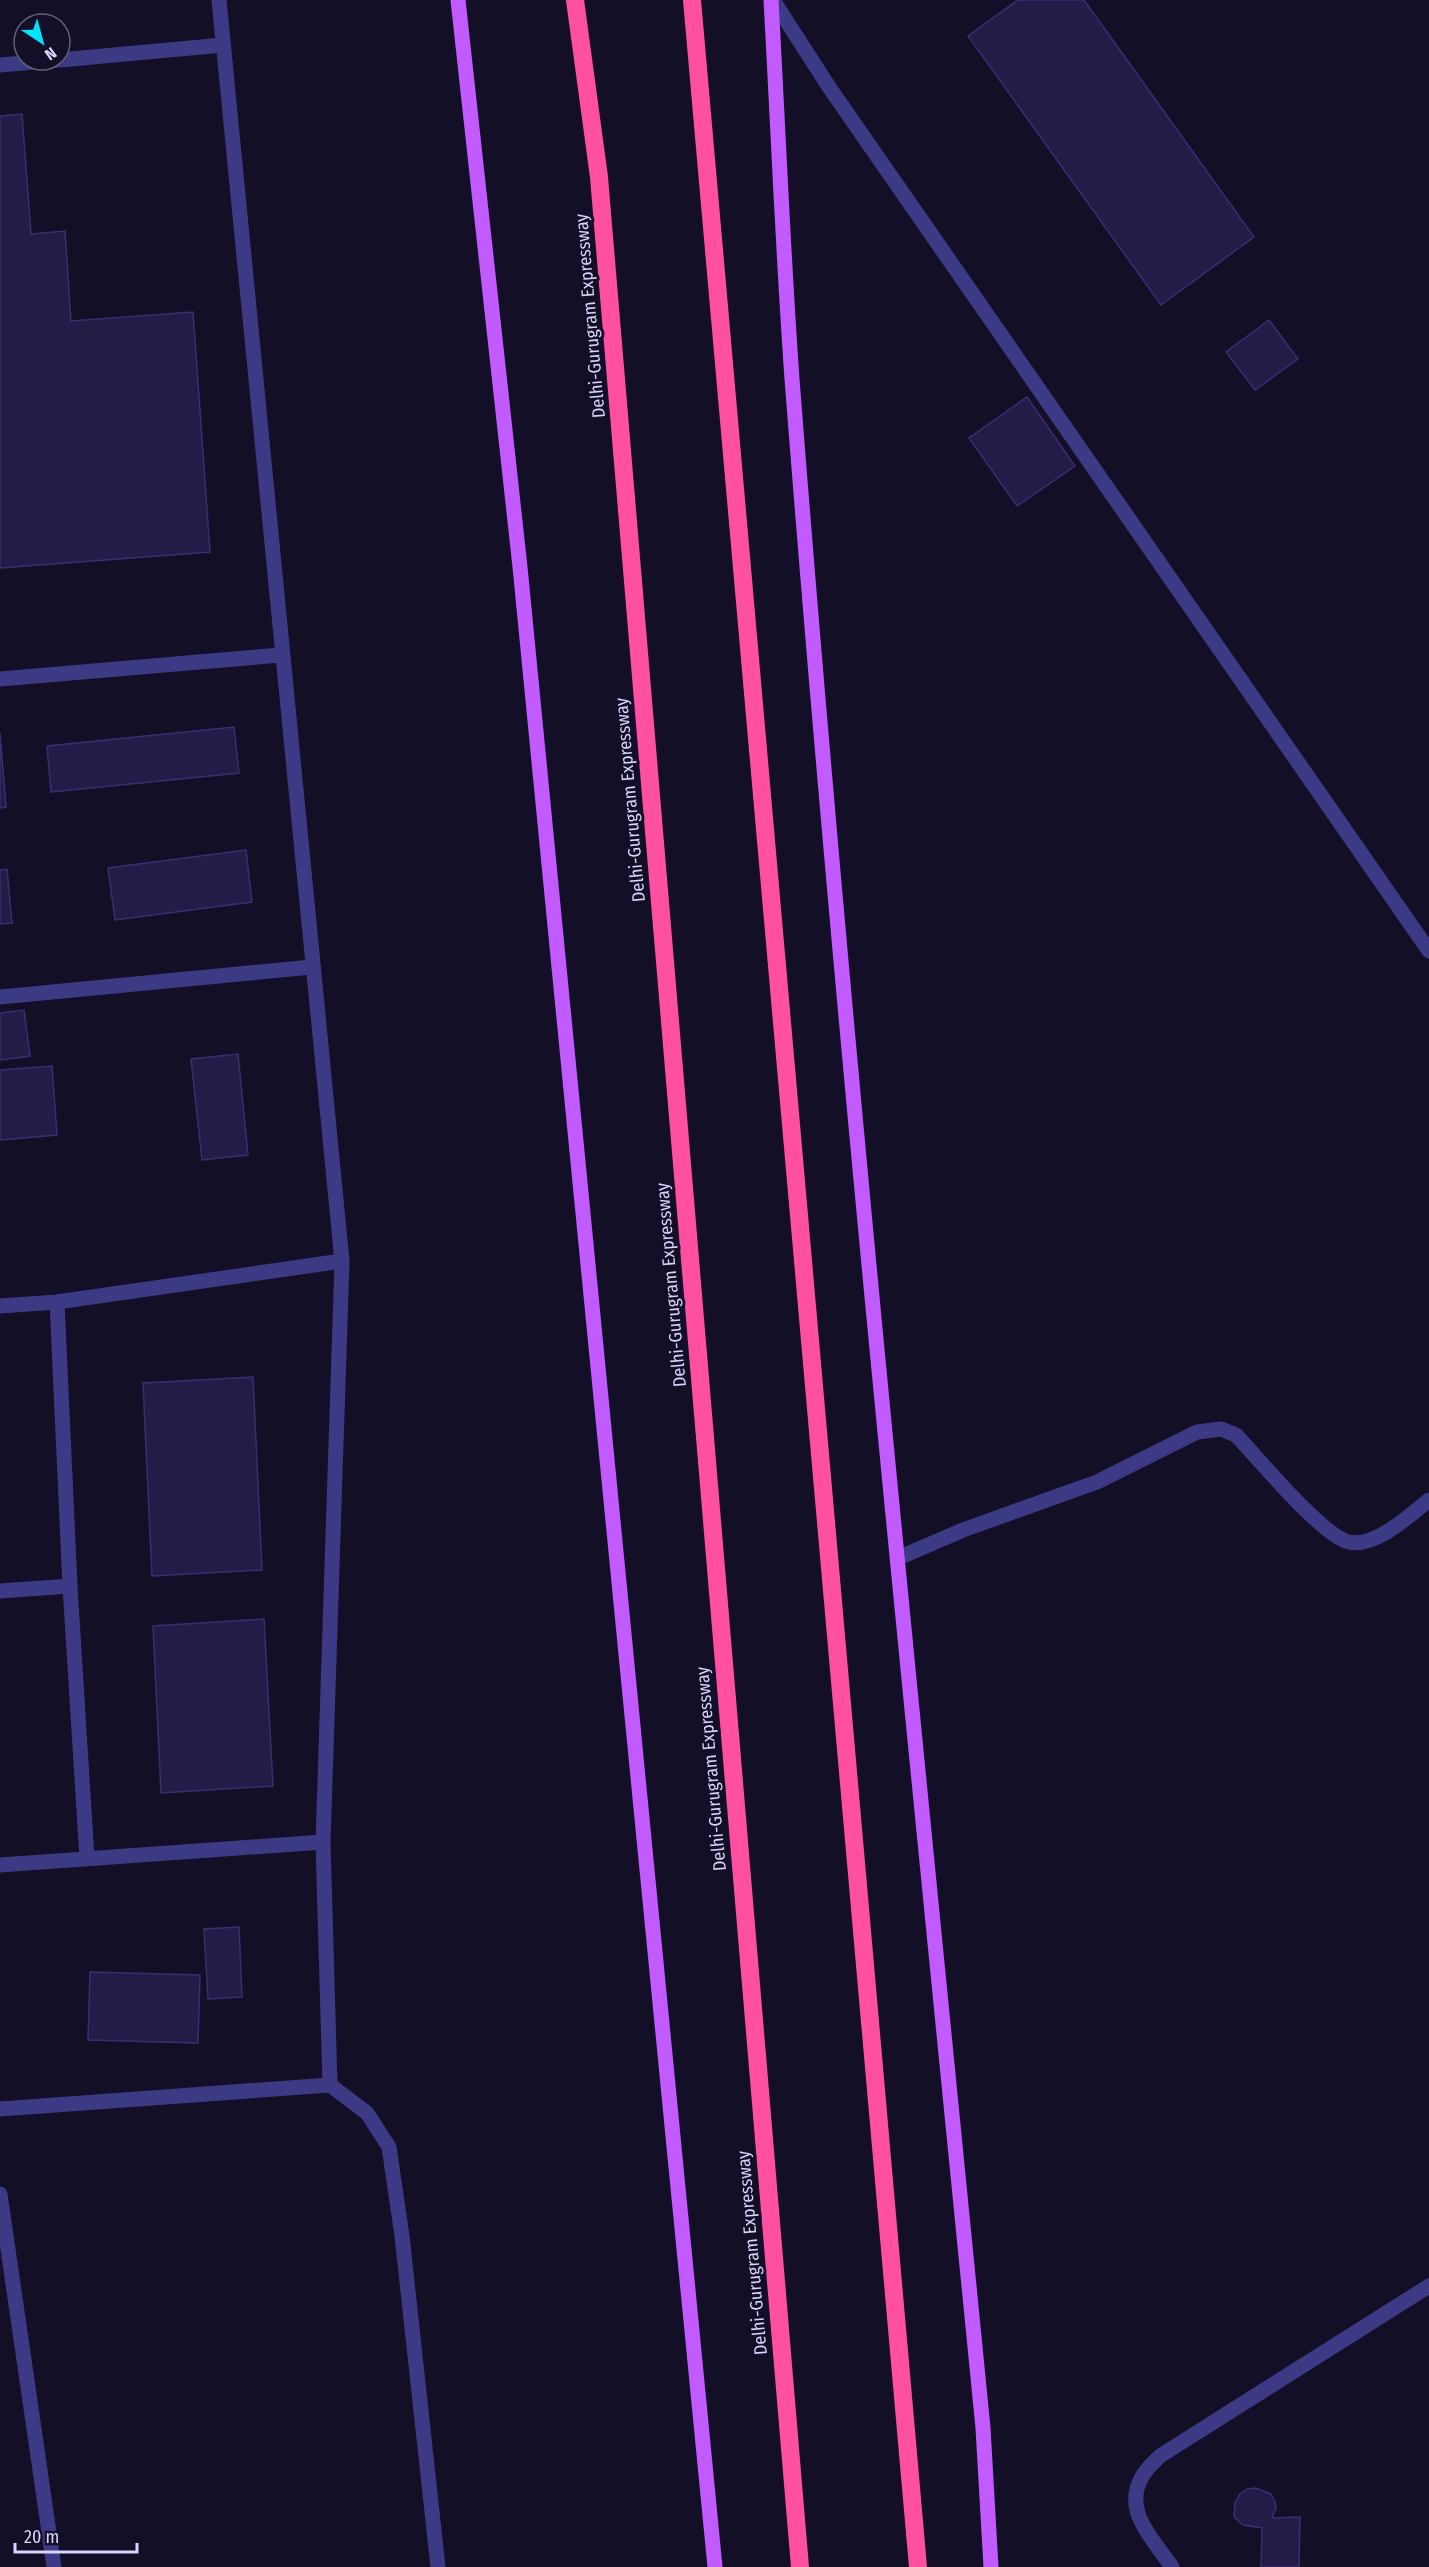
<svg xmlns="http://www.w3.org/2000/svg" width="1429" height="2567" font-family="'Fira Sans Condensed',sans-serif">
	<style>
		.building { fill: #241b47; stroke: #3b2d73; stroke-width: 1.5 }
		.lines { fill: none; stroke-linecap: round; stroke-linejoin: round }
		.minor { stroke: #3d3a85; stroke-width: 15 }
		.major { stroke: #c25bff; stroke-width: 15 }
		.highway { stroke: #ff4fa3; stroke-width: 18 }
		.labels { text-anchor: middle; stroke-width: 6; stroke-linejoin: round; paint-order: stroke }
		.street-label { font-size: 18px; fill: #d9d4ff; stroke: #130f26 }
	</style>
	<rect width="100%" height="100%" fill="#130f26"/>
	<g class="building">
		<polygon points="1018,0 1084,0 1254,237 1161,305 968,36"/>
		<polygon points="22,114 31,234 65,231 71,321 193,312 210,552 0,568 0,116"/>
		<polygon points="1269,320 1298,359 1255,390 1226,352"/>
		<polygon points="1027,397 1075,466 1017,506 969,438"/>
		<polygon points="234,727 239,773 51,792 47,746"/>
		<polygon points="0,733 6,807 0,808"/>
		<polygon points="246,850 252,902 115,920 108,868"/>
		<polygon points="7,869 12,923 0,924 0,870"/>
		<polygon points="24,1010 30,1056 0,1060 0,1013"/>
		<polygon points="238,1054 248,1155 202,1160 191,1059"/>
		<polygon points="52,1066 57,1135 0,1140 0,1070"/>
		<polygon points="253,1377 262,1570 152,1576 143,1383"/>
		<polygon points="264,1619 273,1786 161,1793 153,1626"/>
		<polygon points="239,1927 242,1997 208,1999 204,1929"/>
		<polygon points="90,1972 200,1975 198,2043 88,2040"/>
		<polygon points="1256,2488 1271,2494 1275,2502 1276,2508 1272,2518 1300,2517 1299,2567 1261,2567 1262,2528 1243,2525 1234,2517 1235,2503 1240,2494 1247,2489"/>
	</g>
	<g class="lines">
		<g class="minor">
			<polyline points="219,0 342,1261 323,1842 330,2085 367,2113 389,2147 402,2236 438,2567"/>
			<polyline points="773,0 829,87 1429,951"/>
			<polyline points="60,60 223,45"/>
			<polyline points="0,65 58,60"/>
			<polyline points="0,679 281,655"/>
			<polyline points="0,997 312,967"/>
			<polyline points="57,1302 70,1586 87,1858"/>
			<polyline points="0,1306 57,1302 342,1261"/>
			<path d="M898,1558l65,-28 134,-48 100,-50 24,-3 15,6c22,23 87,102 113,107 26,6 61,-27 80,-42"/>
			<polyline points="0,1591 70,1586"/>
			<polyline points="0,1865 323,1842"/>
			<polyline points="0,2109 330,2085"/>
			<polyline points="0,2194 54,2567"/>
			<path d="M1172,2567c-18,-27 -50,-56 -30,-90 4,-8 12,-15 18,-21l269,-170"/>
		</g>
		<g class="major">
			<polyline points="458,0 520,567 715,2567"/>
			<path d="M771,0c7,126 12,253 21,379 53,684 124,1367 191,2049l8,139"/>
		</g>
		<g class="highway">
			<polyline points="575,0 599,177 800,2567"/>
			<polyline points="692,0 918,2567"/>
		</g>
	</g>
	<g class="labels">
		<g class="street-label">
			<text transform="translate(590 316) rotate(-95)" y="6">Delhi-Gurugram Expressway</text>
			<text transform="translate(630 800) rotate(-95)" y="6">Delhi-Gurugram Expressway</text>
			<text transform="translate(671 1285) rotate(-95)" y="6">Delhi-Gurugram Expressway</text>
			<text transform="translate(711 1769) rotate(-95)" y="6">Delhi-Gurugram Expressway</text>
			<text transform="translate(752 2253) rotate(-95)" y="6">Delhi-Gurugram Expressway</text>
		</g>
	</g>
	<g transform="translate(42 42) rotate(144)"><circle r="28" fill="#130f26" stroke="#625e7d" stroke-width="1.5"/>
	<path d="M0-4.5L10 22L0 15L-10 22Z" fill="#00e5ff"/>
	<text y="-9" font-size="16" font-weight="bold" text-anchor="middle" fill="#d9d4ff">N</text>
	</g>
	<path d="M15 2543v9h122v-9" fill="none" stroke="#d9d4ff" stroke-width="3"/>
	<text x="24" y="2543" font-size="18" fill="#d9d4ff" stroke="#130f26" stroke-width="4.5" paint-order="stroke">20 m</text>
</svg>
